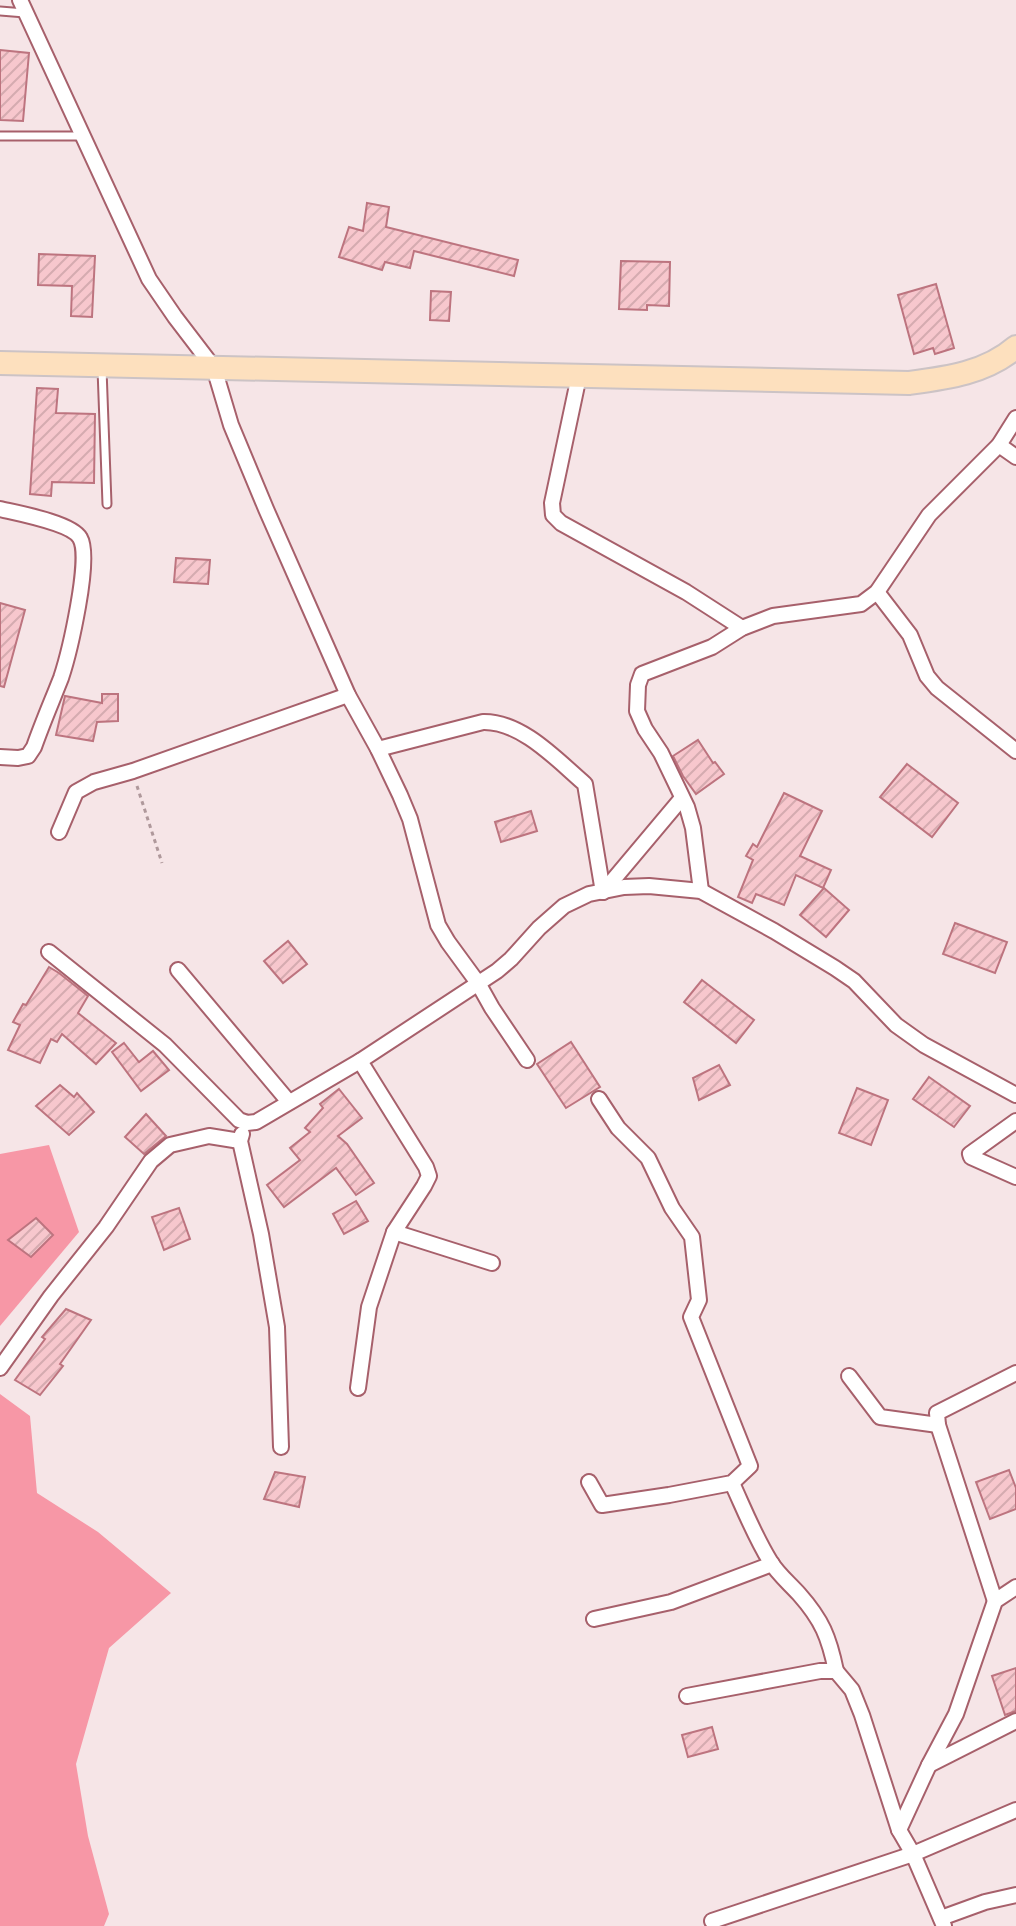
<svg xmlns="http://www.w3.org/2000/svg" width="1016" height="1926" font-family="'PT Sans Narrow',sans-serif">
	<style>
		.green { fill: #f797a6 }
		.building { fill: url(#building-hatch); stroke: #bd747f; stroke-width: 2 }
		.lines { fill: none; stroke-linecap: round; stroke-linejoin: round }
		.service-casing { stroke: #a7606b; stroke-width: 11 }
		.minor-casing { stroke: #a7606b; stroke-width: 18 }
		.primary-casing { stroke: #ccc3c5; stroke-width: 26 }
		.path { stroke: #af989b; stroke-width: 3; stroke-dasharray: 4 4; stroke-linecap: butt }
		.service { stroke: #fff; stroke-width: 7 }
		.minor { stroke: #fff; stroke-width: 14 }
		.primary { stroke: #fde0be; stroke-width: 22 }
	</style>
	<defs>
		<pattern id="building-hatch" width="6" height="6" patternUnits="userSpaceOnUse" patternTransform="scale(2)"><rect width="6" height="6" fill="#f7c7cd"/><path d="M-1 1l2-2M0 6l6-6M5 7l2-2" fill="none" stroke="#d5abb0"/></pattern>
	</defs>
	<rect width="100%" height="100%" fill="#f6e5e7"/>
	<g class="green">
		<polygon points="49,1145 79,1232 0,1326 0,1154"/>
		<polygon points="0,1394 30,1416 37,1493 98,1532 171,1593 109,1648 76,1764 88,1836 109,1914 104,1926 0,1926"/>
	</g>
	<g class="building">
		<polygon points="0,50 29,53 23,121 0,120"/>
		<polygon points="367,203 389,207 386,227 518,260 514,276 414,251 410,268 385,262 382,270 339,257 349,227 363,231"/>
		<polygon points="39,254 95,256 92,317 71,316 72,286 38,285"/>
		<polygon points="621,261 670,262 669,306 647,305 647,310 619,309"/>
		<polygon points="936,284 954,348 935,354 933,348 914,354 898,295"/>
		<polygon points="431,291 451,292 449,321 430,320"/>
		<polygon points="37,388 58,389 56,413 95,414 94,483 52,482 51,496 30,494"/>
		<polygon points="176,558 210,560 208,584 174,582"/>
		<polygon points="0,603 25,610 4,687 0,686"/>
		<polygon points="102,694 118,694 118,721 97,722 93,741 56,735 65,696 102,703"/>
		<polygon points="698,740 713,763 715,762 724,774 696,794 683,776 673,756"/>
		<polygon points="907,764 958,803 932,837 880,797"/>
		<polygon points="784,793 822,811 800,856 831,870 823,888 796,875 784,905 756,894 752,903 738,897 753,860 746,856 753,844 757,847"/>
		<polygon points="531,811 537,831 501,842 495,822"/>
		<polygon points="824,888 849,910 826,937 800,915"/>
		<polygon points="955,923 1007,942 995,973 943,954"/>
		<polygon points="288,941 307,964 283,983 264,961"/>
		<polygon points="49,967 59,973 88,996 78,1013 116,1043 96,1064 62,1034 57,1042 51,1039 40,1063 8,1050 20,1025 13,1022 23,1004 26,1005"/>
		<polygon points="702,980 754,1020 736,1043 684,1002"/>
		<polygon points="571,1042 600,1087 566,1108 537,1064"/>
		<polygon points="124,1043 139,1062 153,1051 169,1070 141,1091 112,1052"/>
		<polygon points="719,1065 730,1085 699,1100 693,1078"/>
		<polygon points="929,1077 970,1106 954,1127 913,1099"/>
		<polygon points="60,1085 74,1097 77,1093 94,1112 69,1135 36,1106"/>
		<polygon points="857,1088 888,1100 871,1145 839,1133"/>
		<polygon points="339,1089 362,1118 338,1136 347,1144 374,1183 356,1195 336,1168 284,1207 267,1185 300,1160 290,1148 310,1132 305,1128 323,1108 320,1104"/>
		<polygon points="146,1114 166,1136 144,1154 125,1137"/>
		<polygon points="356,1201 368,1221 344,1234 333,1214"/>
		<polygon points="179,1208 190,1239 164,1250 152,1217"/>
		<polygon points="36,1218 53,1235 31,1257 8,1240"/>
		<polygon points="66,1309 91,1320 60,1364 63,1366 40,1395 15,1380 45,1339 42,1337"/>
		<polygon points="1009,1470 1016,1488 1016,1509 990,1519 976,1482"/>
		<polygon points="275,1472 305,1477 299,1507 264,1499"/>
		<polygon points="1016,1668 1016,1711 1005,1715 992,1676"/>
		<polygon points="712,1727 718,1749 688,1757 682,1735"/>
	</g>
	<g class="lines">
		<defs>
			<g id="service">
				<polyline points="0,11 25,13"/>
				<polyline points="0,136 81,136"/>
				<polyline points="102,369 107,504"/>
			</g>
			<g id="minor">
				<polyline points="20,0 149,279 175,317 214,368 231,425 266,509 348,695 378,749 400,795 410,819 438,925 448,942 478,983 492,1008 527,1060"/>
				<polyline points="579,376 552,503 553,515 561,523 686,592 742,628"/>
				<polyline points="999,445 1016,457"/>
				<path d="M0,509c17,4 72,14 80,29 12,20 -11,116 -19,140 -9,23 -19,46 -27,69l-6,9 -10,2 -18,-1"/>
				<polyline points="877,592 910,635 927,676 937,688 1016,751"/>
				<path d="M378,749l105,-27c39,-1 75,39 102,62l18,108"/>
				<polyline points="59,832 76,792 94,782 133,771 348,695"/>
				<polyline points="701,891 693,828 687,807 661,753 645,729 637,711 638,685 642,674 712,647 742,628 773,616 861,604 877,592 929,515 999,445 1016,418"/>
				<polyline points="603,892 682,798"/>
				<polyline points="49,952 165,1045 239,1120 247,1123 256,1122 360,1061"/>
				<polyline points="178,970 289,1102"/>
				<polyline points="1016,1121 970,1154 971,1157 1016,1177"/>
				<polyline points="242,1134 240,1141 261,1234 277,1327 281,1447"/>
				<polyline points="394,1232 492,1263"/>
				<polyline points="0,1368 51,1296 106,1227 151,1161 170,1145 209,1136 240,1141"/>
				<polyline points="849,1376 880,1417 938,1425"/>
				<polyline points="358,1388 369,1307 394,1232 424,1186 429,1176 426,1167 360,1061 497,971 511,959 539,928 564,906 589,894 624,887 649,886 701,891 774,931 835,968 854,981 896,1025 924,1045 1016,1095"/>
				<polyline points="589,1482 602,1505 669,1495 732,1483 750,1466 691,1317 699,1300 692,1237 672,1208 648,1158 618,1128 599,1099"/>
				<path d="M732,1483c12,26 23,54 38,78 7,12 19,22 29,33 23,26 30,43 37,77"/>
				<polyline points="995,1601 938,1425 937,1413 1016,1373"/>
				<polyline points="594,1619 671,1602 772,1564"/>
				<polyline points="687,1696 820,1671 836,1671 852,1690 862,1715 899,1830 913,1854 944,1926"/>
				<polyline points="929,1765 1016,1721"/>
				<polyline points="899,1830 929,1765 956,1714 995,1601 1016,1587"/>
				<polyline points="941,1918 985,1902 1016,1895"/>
				<polyline points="712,1921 913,1854 1016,1810"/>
			</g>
			<path id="primary" d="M0,363l909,20c38,-5 77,-10 107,-36"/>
		</defs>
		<use href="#service" class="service-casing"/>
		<use href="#minor" class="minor-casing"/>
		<use href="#primary" class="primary-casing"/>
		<polyline class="path" points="137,786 162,863"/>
		<use href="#service" class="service"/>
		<use href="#minor" class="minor"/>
		<use href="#primary" class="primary"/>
	</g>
</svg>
